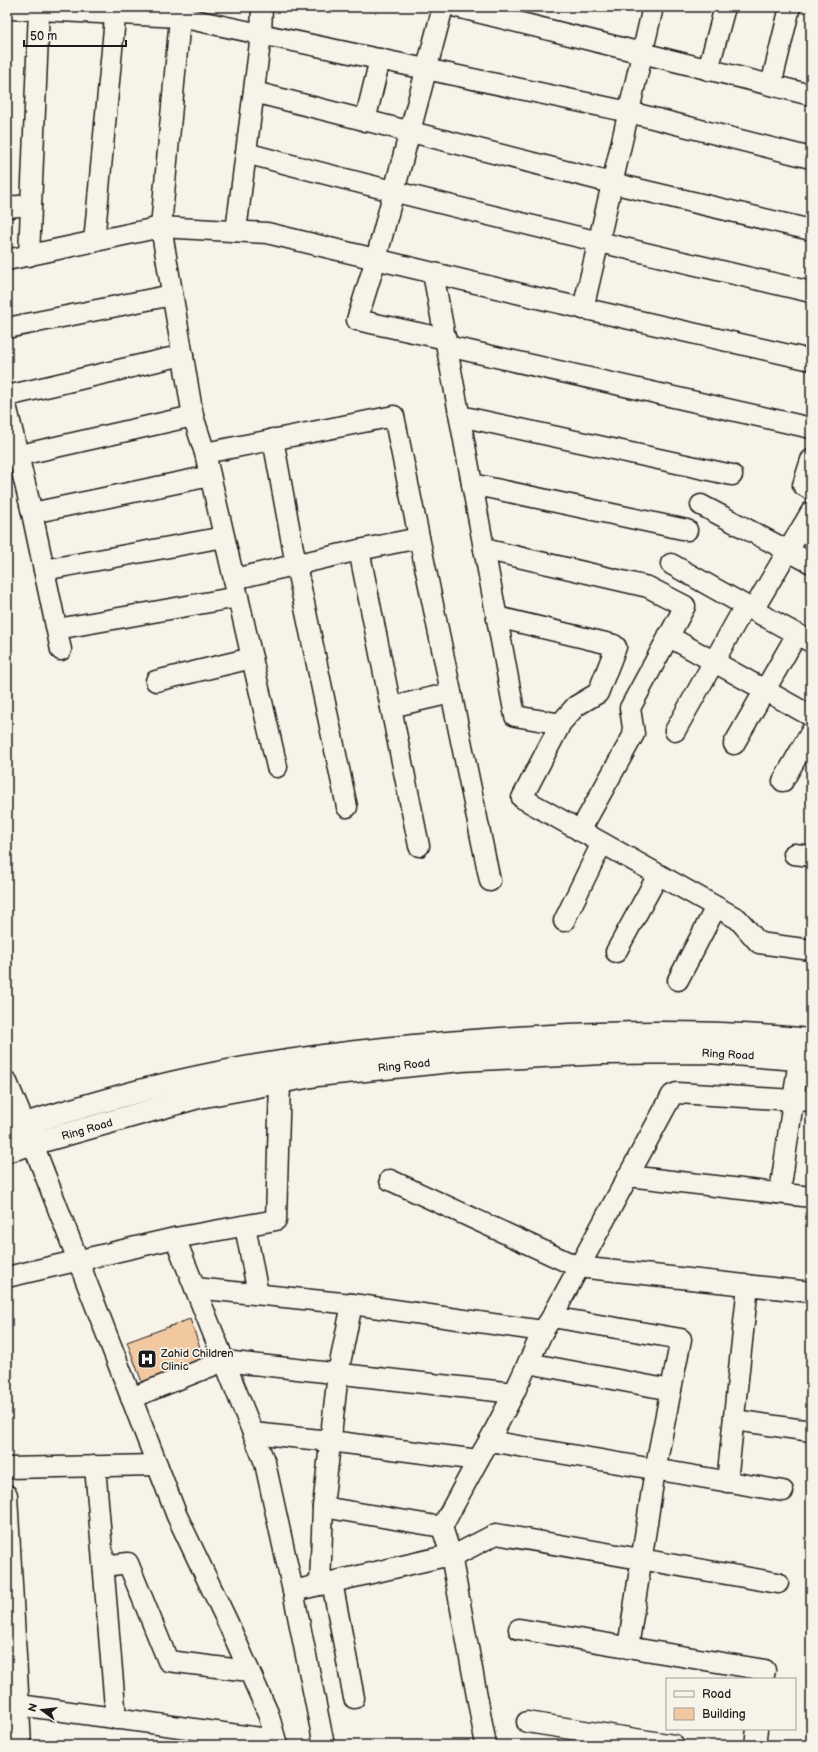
<svg xmlns="http://www.w3.org/2000/svg" width="818" height="1752" font-family="'Balsamiq Sans',sans-serif">
	<style>
		.building { fill: #f2c8a1; stroke: #1c1c1c }
		.lines { fill: none; stroke-linecap: round; stroke-linejoin: round }
		.minor-casing { stroke: #1c1c1c; stroke-width: 23 }
		.highway-casing { stroke: #1c1c1c; stroke-width: 25 }
		.minor { stroke: #f7f3e8; stroke-width: 20 }
		.highway { stroke: #f7f3e8; stroke-width: 22 }
		.labels { text-anchor: middle; stroke-width: 3.5; stroke-linejoin: round; paint-order: stroke }
		.street-label { font-size: 11px; fill: #1c1c1c; stroke: #f7f3e8 }
		.poi-label { font-size: 11px; fill: #1c1c1c; stroke: #f7f3e8; text-anchor: start }
	</style>
	<rect width="100%" height="100%" fill="#f7f3e8"/>
	<filter id="ink" filterUnits="userSpaceOnUse"><feTurbulence type="fractalNoise" baseFrequency=".025" numOctaves="2"/><feDisplacementMap in="SourceGraphic" scale="8" xChannelSelector="R" yChannelSelector="G"/><feConvolveMatrix kernelMatrix="1 2 1 2 8 2 1 2 1" color-interpolation-filters="sRGB"/></filter>
	<g filter="url(#ink)">
		<polygon class="building" points="190,1319 205,1362 143,1385 127,1342"/>
		<g class="lines">
			<defs>
				<g id="minor">
					<polyline points="39,7 39,10 180,17 629,112 811,158"/>
					<polyline points="181,7 161,227 193,416"/>
					<polyline points="443,7 376,259 357,320 446,339"/>
					<polyline points="457,7 811,95"/>
					<polyline points="7,9 39,10 29,256"/>
					<polyline points="708,70 725,7"/>
					<polyline points="771,85 790,7"/>
					<polyline points="254,92 612,183 811,230"/>
					<polyline points="365,121 380,59"/>
					<path d="M246,153c188,50 376,95 565,139"/>
					<polyline points="7,207 31,205"/>
					<polyline points="236,231 261,35 262,7"/>
					<polyline points="94,242 116,7"/>
					<polyline points="7,260 161,227 267,233 542,299 811,360"/>
					<polyline points="433,273 515,716 556,723 559,727 522,798 738,919 759,943 811,950"/>
					<polyline points="583,309 653,7"/>
					<polyline points="7,328 172,295"/>
					<polyline points="447,346 811,428"/>
					<polyline points="7,396 183,355"/>
					<polyline points="7,409 32,513 61,650"/>
					<polyline points="460,416 732,475"/>
					<polyline points="273,439 296,565 347,807"/>
					<polyline points="205,453 394,416 490,881"/>
					<polyline points="7,458 193,416 205,453 277,767"/>
					<polyline points="811,460 803,485 811,490"/>
					<polyline points="472,484 687,530"/>
					<polyline points="701,505 811,563"/>
					<polyline points="32,513 210,476"/>
					<polyline points="484,549 648,587 685,606 630,708 634,734 580,831"/>
					<polyline points="671,564 753,610 811,512"/>
					<polyline points="44,570 224,537"/>
					<polyline points="234,579 359,550"/>
					<polyline points="753,610 811,642"/>
					<polyline points="497,617 614,645 616,647 598,693 576,706 559,725"/>
					<polyline points="57,629 238,597"/>
					<polyline points="668,636 811,716"/>
					<polyline points="156,681 252,658"/>
					<polyline points="391,707 451,693"/>
					<polyline points="675,731 745,606"/>
					<polyline points="734,744 797,634"/>
					<polyline points="783,781 811,732"/>
					<polyline points="419,846 359,550 419,538"/>
					<polyline points="794,854 811,856"/>
					<polyline points="564,921 602,843"/>
					<polyline points="616,952 658,875"/>
					<polyline points="678,980 716,907"/>
					<polyline points="7,1082 33,1144 177,1516 228,1623 268,1713 277,1745"/>
					<polyline points="628,1176 811,1197"/>
					<polyline points="390,1180 578,1267 811,1292"/>
					<polyline points="780,1193 799,1059"/>
					<polyline points="245,1226 258,1294"/>
					<polyline points="175,1238 276,1220 280,1082"/>
					<polyline points="7,1277 175,1238 265,1463 293,1591"/>
					<polyline points="195,1288 352,1304 338,1373 323,1507 320,1585"/>
					<polyline points="352,1304 543,1331"/>
					<polyline points="552,1317 672,1095 677,1093 811,1101"/>
					<polyline points="528,1363 671,1390"/>
					<polyline points="131,1398 224,1361 514,1393"/>
					<polyline points="734,1420 811,1431"/>
					<polyline points="253,1433 330,1441 478,1460 489,1441 783,1491"/>
					<polyline points="489,1441 514,1393 543,1331 552,1317 681,1339 655,1470 628,1648"/>
					<polyline points="95,1466 116,1719"/>
					<polyline points="7,1468 157,1465"/>
					<polyline points="727,1482 748,1285"/>
					<polyline points="7,1495 21,1745"/>
					<polyline points="323,1507 442,1527 478,1460"/>
					<polyline points="442,1527 451,1555 486,1745"/>
					<polyline points="104,1566 128,1563 168,1661 249,1671"/>
					<polyline points="332,1582 354,1698"/>
					<polyline points="519,1629 765,1670 763,1679"/>
					<polyline points="19,1705 275,1740"/>
					<polyline points="527,1722 674,1745"/>
					<polyline points="324,1745 293,1591 459,1553 496,1534 778,1583"/>
					<polyline points="755,1745 757,1729"/>
				</g>
				<g id="highway">
					<path d="M7,1129c56,-16 112,-34 169,-47 90,-21 180,-31 271,-39 121,-10 243,-15 364,-3"/>
					<polyline points="7,1151 199,1097 317,1075 461,1060 603,1053 707,1052 811,1060"/>
				</g>
			</defs>
			<use href="#minor" class="minor-casing"/>
			<use href="#highway" class="highway-casing"/>
			<use href="#minor" class="minor"/>
			<use href="#highway" class="highway"/>
		</g>
	</g>
	<defs>
		<symbol id="hospital-square" viewBox="-11 -11 22 22"><rect x="-9" y="-9" width="18" height="18" rx="4" fill="#1c1c1c" stroke="#f7f3e8"/><path d="M-5-5h3v3.5h4V-5h3V5h-3V1.5h-4V5h-3Z" fill="#fff"/></symbol>
	</defs>
	<g fill-rule="evenodd">
		<use href="#hospital-square" x="136" y="1348" width="22" height="22"/>
	</g>
	<g class="labels">
		<g class="street-label">
			<text transform="translate(728 1054) rotate(3)" y="4">Ring Road</text>
			<text transform="translate(404 1065) rotate(-6)" y="4">Ring Road</text>
			<text transform="translate(87 1129) rotate(-16)" y="4">Ring Road</text>
		</g>
		<g class="poi-label">
			<text x="161" y="1357">Zahid Children<tspan x="161" dy="13">Clinic</tspan></text>
		</g>
	</g>
	<rect width="818" height="1752" fill="none" stroke="#f7f3e8" stroke-width="24"/>
	<rect x="12" y="12" width="794" height="1728" fill="none" stroke="#1c1c1c" stroke-width="1.5" filter="url(#ink)"/>
	<rect x="666" y="1678" width="130" height="52" fill="#f7f3e8" stroke="#9f9d96"/>
	<rect x="674" y="1691" width="20" height="6" fill="#f7f3e8" stroke="#9f9d96"/>
	<text x="702" y="1698" font-size="12" fill="#1c1c1c">Road</text>
	<rect x="674" y="1708" width="20" height="12" fill="#f2c8a1" stroke="#9f9d96"/>
	<text x="702" y="1718" font-size="12" fill="#1c1c1c">Building</text>
	<g transform="translate(42 1710) rotate(285)" stroke="#f7f3e8" stroke-width="3" paint-order="stroke">
	<path d="M0-3L7 15L0 10L-7 15Z" fill="#1c1c1c"/>
	<text y="-6" font-size="11" font-weight="bold" text-anchor="middle" fill="#1c1c1c">N</text>
	</g>
	<path d="M24 40v6h102v-6" fill="none" stroke="#1c1c1c" stroke-width="2"/>
	<text x="30" y="40" font-size="12" fill="#1c1c1c" stroke="#f7f3e8" stroke-width="3" paint-order="stroke">50 m</text>
</svg>
